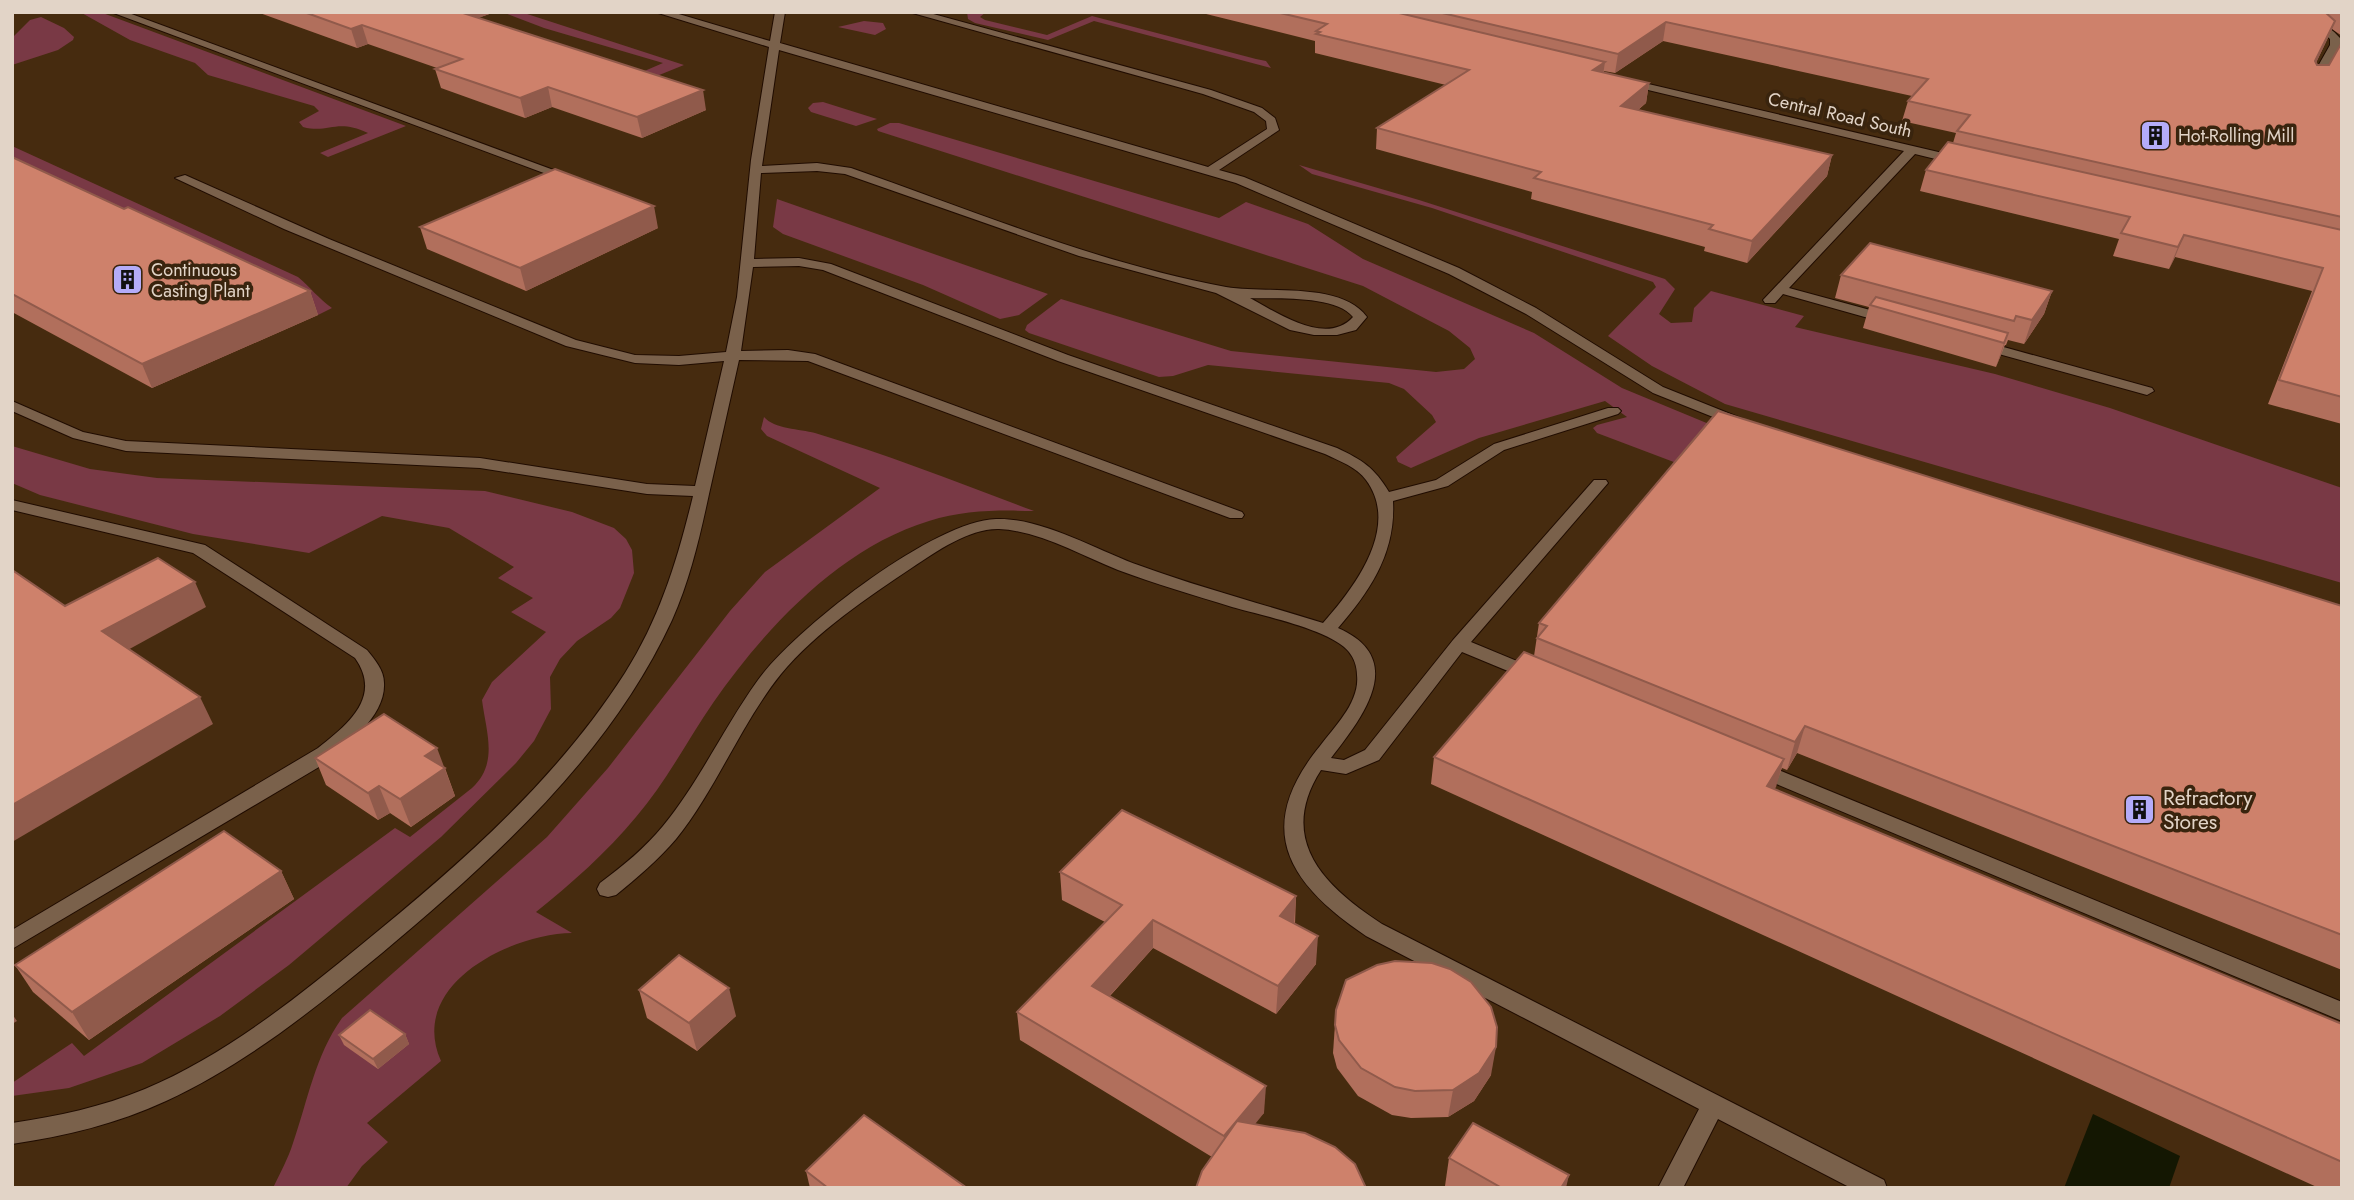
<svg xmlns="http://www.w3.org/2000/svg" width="2354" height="1200" font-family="Jost,sans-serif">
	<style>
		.built { fill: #462b0f }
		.green { fill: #793945 }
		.water { fill: #141702 }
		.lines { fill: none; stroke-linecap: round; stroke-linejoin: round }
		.minor-casing { stroke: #200c00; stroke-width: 2 }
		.minor { fill: #7a614b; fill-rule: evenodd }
		.wall { fill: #b16f5c }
		.shaded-wall { fill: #905a4b }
		.building { fill: #ce816b; stroke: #905a4b; stroke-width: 2 }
		.labels { text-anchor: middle; stroke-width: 7; stroke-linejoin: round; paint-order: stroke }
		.far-street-label { font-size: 18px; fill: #e2d4c7; stroke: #39240e }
		.far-poi-label { font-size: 18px; fill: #e2d4c7; stroke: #39240e; text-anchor: start }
		.poi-label { font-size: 21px; fill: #e2d4c7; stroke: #39240e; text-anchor: start }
	</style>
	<rect width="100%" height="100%" fill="#39240e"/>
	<rect class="built" x="12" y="12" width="2330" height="1176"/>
	<g class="green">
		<path d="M80,12h20l306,114 -78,31 -8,-4 48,-20c-32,-15 -39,1 -65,-6l-4,-5 20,-11 -5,-5 -106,-31 -13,-12 -65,-23z"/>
		<polygon points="502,12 521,12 684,65 632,86 619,82 663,63 544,28"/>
		<polygon points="967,12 986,12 980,17 985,20 1047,35 1092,16 1256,59 1266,61 1271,68 1094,21 1048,40 975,23 968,19"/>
		<polygon points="41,17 64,28 74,37 73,40 58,50 12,65 12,38 30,20"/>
		<polygon points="864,21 883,23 886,29 875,35 838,27"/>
		<polygon points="823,102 877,119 856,126 811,112 808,108 813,103"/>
		<polygon points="890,123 899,123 1219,218 1246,202 1308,224 1363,259 1534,333 1622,388 1709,424 1687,467 1597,433 1593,428 1597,425 1627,417 1605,401 1479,438 1411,468 1398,462 1396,457 1436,422 1432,415 1404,389 1389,383 1208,365 1173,376 1159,377 1029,333 1025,330 1027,325 1061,299 1231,351 1436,372 1464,369 1475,359 1470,348 1449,331 1363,286 878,131 877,129"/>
		<path d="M12,146l286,131c12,10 21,22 34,31l-14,7 -306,-141z"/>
		<polygon points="1299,165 1419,200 1665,279 1675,289 1659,314 1671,323 1692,322 1694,308 1711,291 1804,316 1795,327 1995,374 2110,408 2342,488 2342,583 1725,404 1652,366 1608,336 1656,287 1653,282 1432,208 1312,174"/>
		<polygon points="777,199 1048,294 1019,315 1000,319 923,285 783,234 773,227"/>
		<path d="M764,417c10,12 36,12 51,16 74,22 147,51 219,78 -36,-1 -70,-1 -105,10 -89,27 -164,107 -216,182 -26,38 -47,79 -77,114 -29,35 -65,67 -100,95l36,21c-62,1 -165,52 -131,128l-74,62 21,19 -26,24 -16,22h-73c7,-15 15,-29 20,-45 15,-43 22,-87 49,-125l205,-181 61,-69 122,-157 35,-39 115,-84 -113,-52 -6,-7z"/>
		<path d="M12,446l78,23 67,9 328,13 87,21 42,16 12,11 6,11 2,23 -14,35 -9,10 -34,23 -17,18 -10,18 1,32 -17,32 -18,22 -75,74 -152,128 -69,51 -78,47 -73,25 -57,8v-13l60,-40 12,13 311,-228 15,9 62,-49c27,-25 14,-56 10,-88l10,-18 54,-50 -35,-20 22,-14 -35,-20 16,-11 -65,-39 -67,-12 -73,37 -116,-19 -153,-39 -28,-12z"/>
	</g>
	<polygon class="water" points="2093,1114 2180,1156 2169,1188 2064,1188"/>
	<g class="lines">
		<defs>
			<g id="minor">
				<polygon points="111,12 126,12 578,179 568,182"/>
				<path d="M655,12h17l98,29 5,-29h10l-5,31 428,124 59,-38 -1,-8 -12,-9 -51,-18 -294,-82h17l285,78 51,18 13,10 4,12 -60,40 25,7 215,91 77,40 127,79 80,32 3,3 -3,3h-10l-80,-32 -127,-79 -77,-40 -213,-91 -457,-133 -17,116 55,-3 34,5c123,43 246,95 375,119 40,7 115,-6 141,30l-11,13 -19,5h-23l-24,-5 -74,-37 -137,-37 -234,-82 -28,-3 -56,2 -7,86 45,-1 32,6 237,91 269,93c25,12 37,19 52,44l47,-12 58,-36 114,-36h10l3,3 -3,3 -114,36 -56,36 -55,15c3,51 -22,89 -55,127 71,31 24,90 -7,130l13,2 21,-10 88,-110 141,-160h12l2,3 -137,159 70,29 2,4 -2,4h-14l-65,-27 -83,108 -33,14 -25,-4c-45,70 4,117 61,154l502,256 3,8h-36l-133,-69 -35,69h-25l41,-79 -333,-173c-79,-53 -113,-108 -46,-190 15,-20 40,-44 37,-71 0,-8 -3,-17 -8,-23 -17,-22 -89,-37 -117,-45 -38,-12 -77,-23 -114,-37 -38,-15 -78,-39 -119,-41 -29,-1 -62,22 -86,38 -45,30 -97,65 -132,107 -41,51 -64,114 -105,165 -18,21 -39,39 -60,56l-8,2 -8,-2 -3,-6 3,-6c23,-17 45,-35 63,-57 37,-45 61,-99 95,-146 37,-51 175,-159 238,-161 46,-2 102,32 145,47 60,22 122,38 182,57 31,-35 78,-96 43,-143 -9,-13 -27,-19 -41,-26l-267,-93 -235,-91 -24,-4 -46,1 -12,84 47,-1 27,4 427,158 2,3 -2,3h-12l-422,-157 -69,-1c-10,45 -20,89 -30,134 -9,42 -19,86 -37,126 -62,135 -178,239 -290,333 -68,56 -136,111 -216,148 -49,23 -101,35 -154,43v-21c46,-7 90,-16 133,-34 80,-34 149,-89 216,-144 98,-80 195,-164 264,-272 35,-55 53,-115 68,-177l-46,-2 -167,-26 -354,-17 -53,-13 -61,-27v-10l71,31 43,9 354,17 167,26 48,2 29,-125 -45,4 -44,-2 -69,-17 -282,-117 -109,-51 10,-3 144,64 247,101 59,15 44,1 47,-4 11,-55 14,-137 18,-113zM1250,298c27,1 86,-3 103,19 -27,30 -77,-5 -103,-19z"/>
				<path d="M2278,12c24,0 46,8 62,26v7l-22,39 -9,-2 21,-37v-6l-14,-12z"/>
				<polygon points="1627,79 1964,158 1966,161 1960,165 1915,154 1789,288 1896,317 1896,323 1886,323 1783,294 1775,303 1765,303 1763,300 1904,151 1623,84 1623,80"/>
				<polygon points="1982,341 2152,388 2154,391 2147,395 1977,348 1977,342"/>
				<path d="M12,500l193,45 162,105c8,10 17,20 17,33 2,35 -41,65 -65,84l-307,182v-19l306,-182c29,-23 65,-51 37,-90l-162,-105 -181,-43z"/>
				<polygon points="1757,761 2342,1002 2342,1021 1750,773 1747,768 1750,763"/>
			</g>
		</defs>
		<use href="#minor" class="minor-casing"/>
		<use href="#minor" class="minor"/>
	</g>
	<g class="wall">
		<polygon points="257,12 495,12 478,18 706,110 642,138 552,107 525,118 441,88 435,69 437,68 368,44 357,48"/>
		<polygon points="1198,12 2342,12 2342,36 2332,29 2316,63 2317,65 2329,65 2342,42 2342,424 2268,404 2312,291 2175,257 2169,269 2113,256 2119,239 1920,191 1926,170 1953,143 1956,133 1902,121 1908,101 1912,96 1663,41 1615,73 1604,71 1604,73 1649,83 1646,103 1638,110 1832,155 1827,176 1747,263 1704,251 1705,247 1531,199 1532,192 1376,149 1377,128 1446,85 1315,53 1315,41"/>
		<polygon points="12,157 124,209 310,291 318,315 152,388 12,312"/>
		<polygon points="420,227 658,228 526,291 427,249"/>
		<polygon points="1841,275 2052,291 2044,314 2024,344 2008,340 2006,345 2005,345 1996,367 1863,328 1869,307 1835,298"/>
		<polygon points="2342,606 2342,970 1797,753 1787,770 1782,768 1774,789 2342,1024 2342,1188 2319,1188 1431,784 1434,757 1534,656 1539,623"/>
		<polygon points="315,758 444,768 445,768 455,796 411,827 390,813 378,820 326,785"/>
		<polygon points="281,871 294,899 89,1040 33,992 15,965"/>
		<polygon points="1060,872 1296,896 1295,924 1316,964 1276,1014 1153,948 1110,996 1264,1113 1212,1157 1020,1040 1017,1012 1105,922 1062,900"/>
		<polygon points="639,990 736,1016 697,1051 647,1018"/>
		<polygon points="1336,1010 1491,1075 1474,1101 1448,1117 1411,1118 1392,1115 1358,1096 1337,1068 1333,1053"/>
		<polygon points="405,1034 409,1044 378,1069 344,1045 339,1035"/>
		<polygon points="1449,1158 1566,1188 1448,1188 1445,1186"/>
		<polygon points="806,1171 967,1188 810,1188"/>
	</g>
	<g class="shaded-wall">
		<polygon points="448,12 495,12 452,27"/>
		<polygon points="2335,21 2327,40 2307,81 2315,61"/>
		<polygon points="1666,22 1663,41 1615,73 1618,54"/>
		<polygon points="362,25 368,44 357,48 351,29"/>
		<polygon points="1605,62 1602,82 1593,70"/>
		<polygon points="1649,83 1646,103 1618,126 1621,106"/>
		<polygon points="548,87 552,107 525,118 520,98"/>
		<polygon points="703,90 706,110 642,138 637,117"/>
		<polygon points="1832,155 1827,176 1747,263 1752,241"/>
		<polygon points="654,206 658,228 526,291 520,268"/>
		<polygon points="2184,235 2175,257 2169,269 2178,247"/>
		<polygon points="310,291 318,315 152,388 142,364"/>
		<polygon points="2052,291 2044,314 2024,344 2032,320"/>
		<polygon points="2008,333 2000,357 1996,367 2004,343"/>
		<polygon points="195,582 206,607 115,657 102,631"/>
		<polygon points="200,697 213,724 12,842 12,805"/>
		<polygon points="1805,726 1797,753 1787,770 1795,742"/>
		<polygon points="437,748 455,796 411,827 400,799 425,756"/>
		<polygon points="1784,759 1776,787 1759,814 1767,786"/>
		<polygon points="379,786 390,813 378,820 368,793"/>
		<polygon points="281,871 294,899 89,1040 72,1012"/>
		<polygon points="1296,896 1294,924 1280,916"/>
		<polygon points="1153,920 1153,948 1093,1014 1092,986"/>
		<polygon points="1318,936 1316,964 1276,1014 1278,986"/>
		<polygon points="729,988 736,1016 697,1051 689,1023"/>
		<polygon points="12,1014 17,1021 12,1024"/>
		<polygon points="405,1034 409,1044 378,1069 373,1059"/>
		<polygon points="1496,1047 1491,1075 1474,1101 1448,1117 1453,1090"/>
		<polygon points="1266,1086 1264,1113 1223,1164 1224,1136"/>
		<polygon points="1569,1175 1566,1188 1561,1188"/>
	</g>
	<g class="building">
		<polygon points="304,12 460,12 703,90 637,117 548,87 520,98 435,69 462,59 362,25 351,29"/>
		<polygon points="1276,12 1395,12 1605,62 1593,70 1649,83 1621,106 1832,155 1752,241 1709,229 1713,225 1534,178 1541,172 1377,128 1469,70 1316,34 1320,32 1316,31 1327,24"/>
		<polygon points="1438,12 2325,12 2335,21 2315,61 2317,65 2329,65 2342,42 2342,217 1957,131 1970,115 1908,101 1928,79 1666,22 1618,54"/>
		<polygon points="1948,142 2342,230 2342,397 2279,380 2323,268 2184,235 2178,247 2121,233 2130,217 1926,170"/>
		<polygon points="12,157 124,209 128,207 310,291 142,364 12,294"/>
		<polygon points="555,169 654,206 520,268 420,227"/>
		<polygon points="1870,243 2052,291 2032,320 2016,316 2014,321 1841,275"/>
		<polygon points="1876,297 2008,333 2004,343 1870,305"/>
		<polygon points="1718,411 2342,606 2342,935 1805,726 1795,742 1537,638 1547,626 1539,623"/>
		<polygon points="158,558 195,582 102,631 200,697 12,805 12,570 65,606"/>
		<polygon points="1524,652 1784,759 1767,786 2342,1024 2342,1162 1434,757"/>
		<polygon points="384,714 437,748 425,756 445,768 400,799 379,786 368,793 315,758"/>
		<polygon points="1122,810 1296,896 1280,916 1318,936 1278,986 1153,920 1092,986 1266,1086 1224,1136 1017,1012 1122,905 1060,872"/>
		<polygon points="224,831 281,871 72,1012 15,965"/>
		<polygon points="679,955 729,988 689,1023 639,990"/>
		<polygon points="1395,961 1432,963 1450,969 1471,982 1491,1007 1497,1027 1496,1047 1479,1073 1453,1090 1415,1091 1395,1087 1361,1068 1339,1040 1335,1025 1336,1010 1346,980 1377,965"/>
		<polygon points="370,1010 405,1034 373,1059 339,1035"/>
		<polygon points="864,1115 967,1188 828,1188 806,1171"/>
		<polygon points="1237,1121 1305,1133 1335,1147 1355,1164 1366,1188 1196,1188 1202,1171"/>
		<polygon points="1473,1123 1569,1175 1561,1188 1502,1188 1449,1158"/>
	</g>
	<defs>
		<symbol id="building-square" viewBox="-11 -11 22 22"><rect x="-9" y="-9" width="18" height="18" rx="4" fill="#b4acf9" stroke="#39240e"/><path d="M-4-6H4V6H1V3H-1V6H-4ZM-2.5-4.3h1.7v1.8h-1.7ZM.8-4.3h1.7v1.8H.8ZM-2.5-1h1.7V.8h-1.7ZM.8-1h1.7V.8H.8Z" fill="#111"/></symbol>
	</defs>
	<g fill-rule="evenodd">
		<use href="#building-square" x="2138" y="118" width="35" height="35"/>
		<use href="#building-square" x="110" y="262" width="35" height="35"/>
		<use href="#building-square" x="2122" y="792" width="35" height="35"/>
	</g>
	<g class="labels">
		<g class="far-street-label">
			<text transform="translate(1840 115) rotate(13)" y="6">Central Road South</text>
		</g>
		<g class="far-poi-label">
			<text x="2178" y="142">Hot-Rolling Mill</text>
			<text x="151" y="276">Continuous<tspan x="151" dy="21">Casting Plant</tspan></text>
		</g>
		<g class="poi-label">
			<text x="2163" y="805">Refractory<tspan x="2163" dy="24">Stores</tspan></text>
		</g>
	</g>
	<rect width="2354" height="1200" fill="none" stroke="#e2d4c7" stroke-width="28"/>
</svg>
